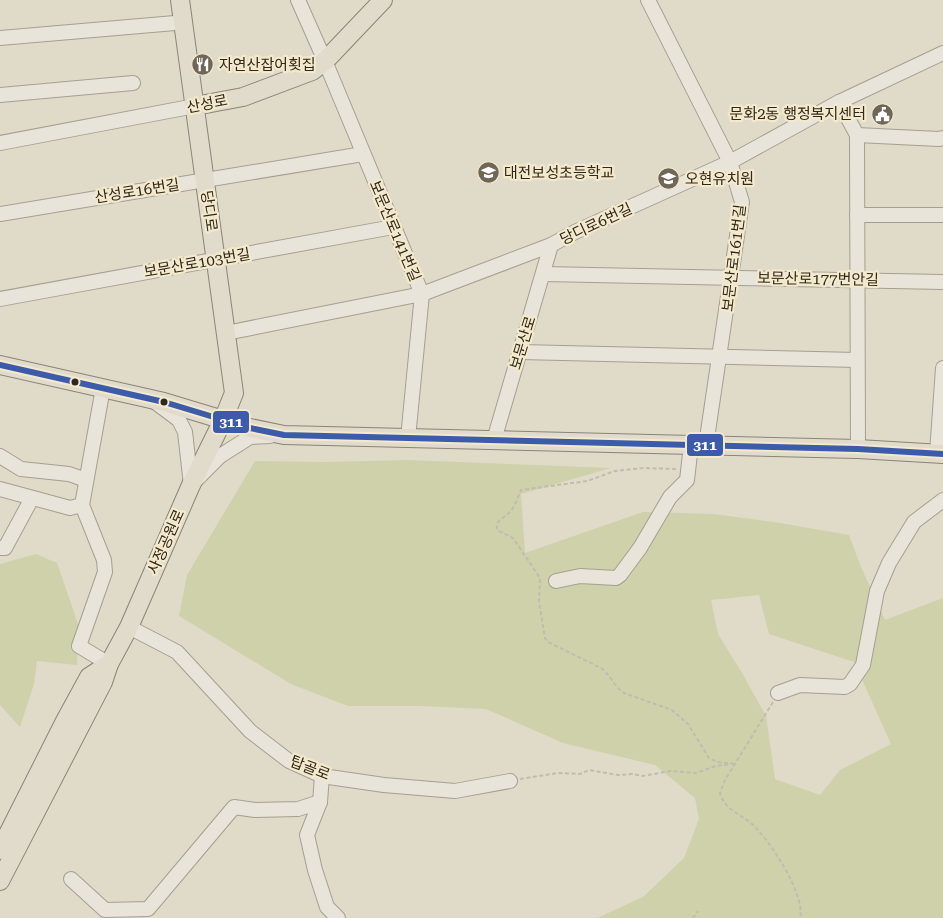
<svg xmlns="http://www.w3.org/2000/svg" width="943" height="918" font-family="'Roboto Serif','Noto Sans KR',serif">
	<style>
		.green { fill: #cfd1aa; fill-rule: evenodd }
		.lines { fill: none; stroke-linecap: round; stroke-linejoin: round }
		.minor-casing { stroke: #a59f92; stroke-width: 16 }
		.major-casing { stroke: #8a8479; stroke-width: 20 }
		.path { stroke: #c1bbb1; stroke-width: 2; stroke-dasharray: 4 2.5; stroke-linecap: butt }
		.minor { stroke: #e8e4da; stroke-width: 14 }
		.major { stroke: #e0dbcb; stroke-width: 18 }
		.bus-1-casing { stroke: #f3e9cc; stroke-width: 10 }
		.bus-1 { stroke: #3d5bab; stroke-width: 6 }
		.bus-dot { fill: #32271b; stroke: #f3e9cc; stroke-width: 2 }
		.labels { text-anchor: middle; stroke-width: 4.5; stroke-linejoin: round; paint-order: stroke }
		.poi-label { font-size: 15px; fill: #32271b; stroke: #f3e9cc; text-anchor: start }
		.street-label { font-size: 15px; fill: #32271b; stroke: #f3e9cc }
		.line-badge { stroke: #f3e9cc; stroke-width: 2 }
		.badge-label { font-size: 14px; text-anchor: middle; font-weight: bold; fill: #fff }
	</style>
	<rect width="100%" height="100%" fill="#e0dac8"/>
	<g class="green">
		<path d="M408,460l203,8 -90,26 4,59 118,-41 71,2 66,9 69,12 12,32 24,53 58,-22v320h-346l46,-21 41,-39 15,-39 -4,-21 -40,-33 -92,-22 -77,-34 -64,-3h-74l-57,-22 -112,-68 8,-41 68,-114 70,1zM759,595l10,39 85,28 37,82 -51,26 -20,25 -45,-16 -9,-63 -24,-43 -24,-39 -7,-34z"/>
		<polygon points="36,554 57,563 78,624 77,665 37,661 34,684 20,727 0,705 0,564"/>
	</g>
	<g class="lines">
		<defs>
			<g id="minor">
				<polyline points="298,0 325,61 422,294 408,438"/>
				<polyline points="648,0 730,162 742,202 706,445"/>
				<polyline points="0,38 175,23"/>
				<polyline points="0,95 133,83"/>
				<polyline points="839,102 857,135 858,449"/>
				<polyline points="857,135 939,139 943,138"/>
				<polyline points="0,143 195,106"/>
				<polyline points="0,214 363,154"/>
				<polyline points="857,215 943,215"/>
				<polyline points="543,274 943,282"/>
				<polyline points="0,299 393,227"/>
				<polyline points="226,333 422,294 551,245 575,232 730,162 839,102 943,53"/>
				<polyline points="520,352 857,360"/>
				<polyline points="103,388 82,505 104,560 105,572 79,646 109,664"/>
				<polyline points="155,402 179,420 185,432 191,485"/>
				<polyline points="494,440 551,245"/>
				<polyline points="937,453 943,368"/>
				<polyline points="0,456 21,469 69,474 86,480"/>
				<polyline points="196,480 220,456 250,437 270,436"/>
				<polyline points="0,489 70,508 82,505"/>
				<polyline points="0,548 5,548 32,498"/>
				<polyline points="556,581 580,576 616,578 620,575 640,548 670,497 687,480 691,445"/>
				<polyline points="129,627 177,652 250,731 289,761 322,776 384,785 455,791 510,781"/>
				<polyline points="778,693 800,685 845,687 850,684 863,665 877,591 889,563 914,522 943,500"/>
				<polyline points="322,776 320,802 307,835 315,870 327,907 338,918"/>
				<polyline points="71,879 105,910 148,909 234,807 255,810 298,809 320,802"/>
			</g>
			<g id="major">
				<polyline points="195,106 243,97 312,71 325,61 383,0"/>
				<polyline points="0,365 164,402 250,428 284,435 858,449 943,454"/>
				<polyline points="0,850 65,721 89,677 109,664"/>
				<polyline points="0,881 103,682 109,664 129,627 191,485 223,420 234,393 180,0"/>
			</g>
		</defs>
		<use href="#minor" class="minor-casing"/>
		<use href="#major" class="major-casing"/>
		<g class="path">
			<path d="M676,469l-33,-1 -28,3 -28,10 -66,9c-3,7 -6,16 -11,22 -6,7 -15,7 -13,18l16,8 27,40 -1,24 6,36 3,4 53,26c10,7 13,19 23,25l48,17 16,14 21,34 8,4 19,2"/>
			<path d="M773,702l-48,78 -5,13c4,16 20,21 32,31 17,15 54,71 48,94"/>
			<polyline points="520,779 558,773 580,774 589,770 618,775 633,774 642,776 671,771 696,773 716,766 731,764"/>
			<polyline points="693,918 698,911"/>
		</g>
		<use href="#minor" class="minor"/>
		<use href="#major" class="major"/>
		<defs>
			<polyline id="bus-1" points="0,365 164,402 250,428 284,435 858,449 943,454"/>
		</defs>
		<use href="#bus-1" class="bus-1-casing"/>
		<use href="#bus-1" class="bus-1"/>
	</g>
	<defs>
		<symbol id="restaurant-disc" viewBox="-11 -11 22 22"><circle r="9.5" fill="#6f6658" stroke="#f3e9cc"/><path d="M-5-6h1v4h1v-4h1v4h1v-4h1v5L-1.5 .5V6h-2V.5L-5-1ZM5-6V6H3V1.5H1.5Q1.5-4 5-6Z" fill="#fff"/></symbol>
		<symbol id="civic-disc" viewBox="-11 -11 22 22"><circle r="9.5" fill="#6f6658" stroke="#f3e9cc"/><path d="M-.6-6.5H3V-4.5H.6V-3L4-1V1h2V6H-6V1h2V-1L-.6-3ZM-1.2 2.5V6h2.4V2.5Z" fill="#fff"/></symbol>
		<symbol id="school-disc" viewBox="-11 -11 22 22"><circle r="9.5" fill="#6f6658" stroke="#f3e9cc"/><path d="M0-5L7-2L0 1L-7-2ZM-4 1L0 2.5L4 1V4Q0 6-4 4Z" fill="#fff"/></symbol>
	</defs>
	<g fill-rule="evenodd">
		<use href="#restaurant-disc" x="190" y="52" width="25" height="25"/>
		<use href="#civic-disc" x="870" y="102" width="25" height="25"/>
		<use href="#school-disc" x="476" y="160" width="25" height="25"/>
		<use href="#school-disc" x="656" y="166" width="25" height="25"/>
	</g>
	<g class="bus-dot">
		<circle cx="75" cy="382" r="4.5"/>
		<circle cx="164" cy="402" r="4.5"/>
	</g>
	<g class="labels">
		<g class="poi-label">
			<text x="219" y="70">자연산잡어횟집</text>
			<text x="866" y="119" text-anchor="end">문화2동 행정복지센터</text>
			<text x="504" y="178">대전보성초등학교</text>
			<text x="685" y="184">오현유치원</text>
		</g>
		<g class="street-label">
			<text transform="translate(207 104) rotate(-11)" y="5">산성로</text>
			<text transform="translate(137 191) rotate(-9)" y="5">산성로16번길</text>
			<text transform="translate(209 211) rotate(82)" y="5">당디로</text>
			<text transform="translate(596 224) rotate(-25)" y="5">당디로6번길</text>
			<text transform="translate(395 231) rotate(67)" y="5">보문산로141번길</text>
			<text transform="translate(734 258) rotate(-83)" y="5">보문산로161번길</text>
			<text transform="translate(197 263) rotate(-10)" y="5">보문산로103번길</text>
			<text transform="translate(818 279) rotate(1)" y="5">보문산로177번안길</text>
			<text transform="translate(523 343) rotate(-73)" y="5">보문산로</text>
			<text transform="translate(166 542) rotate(-66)" y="5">사정공원로</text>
			<text transform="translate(310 768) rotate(21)" y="5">탑골로</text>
		</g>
	</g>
	<g class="line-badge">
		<rect x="212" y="410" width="38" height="24" rx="5" fill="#3d5bab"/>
		<rect x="686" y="433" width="38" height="24" rx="5" fill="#3d5bab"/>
	</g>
	<g class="badge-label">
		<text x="231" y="427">311</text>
		<text x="705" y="450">311</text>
	</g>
</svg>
